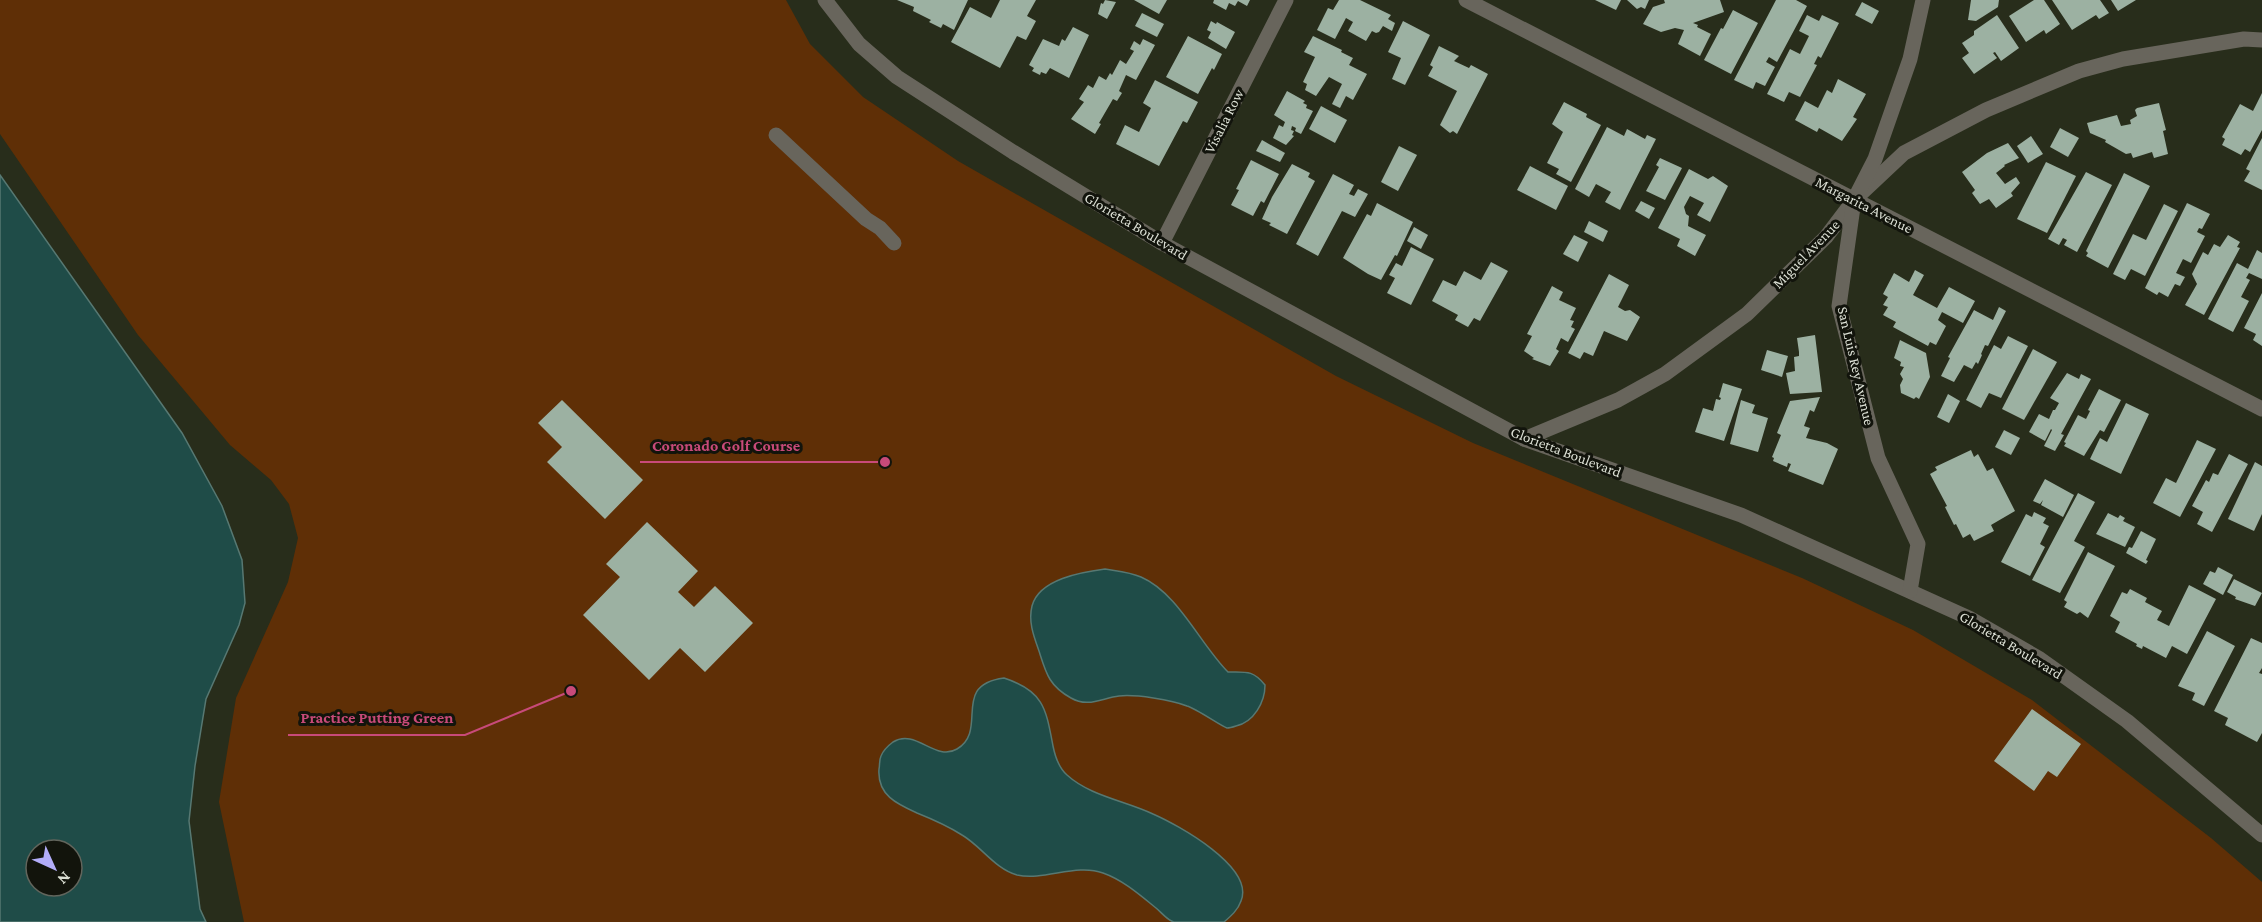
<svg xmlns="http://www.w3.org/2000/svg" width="2262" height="922" font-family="'Crimson Pro',serif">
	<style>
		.green { fill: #5f2f06 }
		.water { fill: #1f4c48; stroke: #577872; stroke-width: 1.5; fill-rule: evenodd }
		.building { fill: #9cb1a2 }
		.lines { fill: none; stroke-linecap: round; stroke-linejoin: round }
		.minor { stroke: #68655c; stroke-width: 15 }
		.labels { text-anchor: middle; stroke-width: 6; stroke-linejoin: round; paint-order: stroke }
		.street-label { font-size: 15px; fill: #dbdfd4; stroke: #12140c }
		.leader { fill: none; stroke: #c84a79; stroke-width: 2 }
		.callout-dot { fill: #c84a79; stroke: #12140c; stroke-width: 2 }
		.callout-label { font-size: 16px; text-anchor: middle; font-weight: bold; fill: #c84a79; stroke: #12140c; stroke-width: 6; stroke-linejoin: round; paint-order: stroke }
	</style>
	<rect width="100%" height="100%" fill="#282d1b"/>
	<polygon class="green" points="0,0 786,0 810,44 863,97 958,161 1336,376 1473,443 1802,578 1913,630 2032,700 2211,838 2262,882 2262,922 244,922 219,802 236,698 288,582 298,538 289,504 271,480 230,445 138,335 0,134"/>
	<g class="water">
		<path d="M0,175l182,258 40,73 20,54 3,43 -6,22 -33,74 -11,67 -6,55 11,88 6,13h-206zM36,850h36v36h-36z"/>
		<path d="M1105,569c12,2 25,3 36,8 37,16 59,67 87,95 18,0 25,-2 37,13 0,17 -11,37 -29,41 -3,1 -6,2 -9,2 -6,-2 -30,-19 -40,-22 -15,-6 -52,-12 -68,-10 -17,2 -31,12 -48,2 -22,-12 -25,-25 -32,-47 -5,-14 -11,-29 -7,-45 7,-27 50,-34 73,-37z"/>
		<path d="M1004,678c40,13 42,31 49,68 2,10 6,22 14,29 23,21 59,26 86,39 25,11 102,53 88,87 -3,9 -10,15 -17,21 -14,0 -37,0 -50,0 -6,-1 -13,-10 -18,-14 -16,-13 -33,-28 -53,-35 -27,-10 -58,8 -86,2 -22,-6 -36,-29 -55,-40 -14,-9 -30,-16 -45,-22 -20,-9 -40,-18 -38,-44 1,-4 0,-9 2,-13 2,-5 8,-11 12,-14 23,-14 42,20 64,7 32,-19 -7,-64 47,-71z"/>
	</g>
	<g class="building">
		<polygon points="897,0 968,0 954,30 943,24 941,28 929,22 931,20 913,11 914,7"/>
		<polygon points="1000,0 1036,0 1027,16 1036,21 1026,40 1017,36 1000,68 951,42 970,7 991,18"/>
		<polygon points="1105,0 1116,2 1107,19 1098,14 1101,3 1103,4"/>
		<polygon points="1134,0 1167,0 1159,14"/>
		<polygon points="1214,0 1250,0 1247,6 1238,1 1235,6 1229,3 1226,10 1213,3"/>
		<polygon points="1339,0 1360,0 1391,15 1388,19 1395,23 1392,31 1383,26 1379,32 1376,33 1372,31 1366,41 1348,31 1353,22 1346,18 1335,39 1317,30 1328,8 1333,10"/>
		<polygon points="1595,0 1621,0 1616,10"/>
		<polygon points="1627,0 1649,0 1645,9 1641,7 1637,9"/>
		<polygon points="1664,0 1720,0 1724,12 1693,23 1698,25 1697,27 1711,34 1700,56 1678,44 1684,30 1675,28 1661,32 1643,24 1653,7 1665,3"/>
		<polygon points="1776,0 1796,0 1807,6 1777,62 1769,57 1766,62 1775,67 1765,86 1756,82 1753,89 1734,80"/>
		<polygon points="1971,0 1999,0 1998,7 1976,21 1968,20"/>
		<polygon points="2034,0 2044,0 2060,24 2046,34 2044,30 2026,42 2009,16"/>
		<polygon points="2052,0 2100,0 2109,13 2099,19 2096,15 2072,30"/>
		<polygon points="2111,0 2136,0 2118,11"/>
		<polygon points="1862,2 1879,11 1872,24 1855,15"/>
		<polygon points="1733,10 1758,23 1731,74 1704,60 1721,28 1723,29"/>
		<polygon points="1142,13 1164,24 1157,37 1135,26"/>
		<polygon points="1807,15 1819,21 1822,15 1839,23 1821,58 1818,56 1814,64 1817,65 1800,97 1789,92 1784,102 1767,94 1790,49 1800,54 1809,36 1799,31"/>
		<polygon points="1997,15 2019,48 2001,61 1995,52 1993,53 1997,58 1974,74 1962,58 1969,53 1962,43 1974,35 1974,31"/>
		<polygon points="1211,21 1216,24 1217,22 1235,32 1226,49 1208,38 1211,32 1207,30"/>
		<polygon points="1403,21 1430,35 1405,85 1392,79 1401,58 1388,52"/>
		<polygon points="1073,27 1089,35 1069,78 1050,68 1046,74 1041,72 1040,75 1032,71 1034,68 1029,65 1043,39 1059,46 1062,39 1065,41"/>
		<polygon points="1188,36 1222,54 1214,70 1212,68 1198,94 1166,77"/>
		<polygon points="1313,36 1342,50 1341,52 1353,58 1349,65 1367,74 1353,100 1346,96 1340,108 1332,104 1342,84 1329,77 1316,96 1305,90 1307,84 1303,82 1315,57 1304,52"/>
		<polygon points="1143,39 1155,45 1136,80 1126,75 1119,91 1122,93 1117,101 1113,99 1099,123 1101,124 1095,134 1071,119 1084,102 1079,99 1088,85 1093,88 1099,76 1106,80 1110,73 1112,75 1120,60 1126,64 1134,51 1130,49 1134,41 1140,45"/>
		<polygon points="1439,46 1459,56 1454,61 1469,68 1471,65 1488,74 1457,134 1453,131 1450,133 1440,125 1457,91 1428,76 1433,67 1430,65"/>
		<polygon points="1838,79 1866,94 1853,117 1857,119 1842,141 1819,128 1817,132 1795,120 1805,101 1818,108 1827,90 1832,93"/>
		<polygon points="1155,80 1198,102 1187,123 1183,121 1159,166 1116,144 1125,125 1139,132 1151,108 1143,103"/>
		<polygon points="1287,91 1305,101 1303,103 1307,105 1306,108 1313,111 1301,134 1295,131 1296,128 1292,126 1291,130 1294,131 1292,135 1294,136 1286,145 1273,138 1279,125 1283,127 1285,122 1274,115"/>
		<polygon points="2262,93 2262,130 2250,152 2245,149 2241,155 2222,145 2225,139 2222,137 2240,104 2253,111"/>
		<polygon points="1564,102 1587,114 1586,117 1601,125 1571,182 1556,174 1559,169 1547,163 1563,132 1552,124"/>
		<polygon points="2159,103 2166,130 2163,131 2168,154 2154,158 2152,152 2133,158 2131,153 2126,154 2105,142 2106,140 2090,133 2087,123 2117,115 2121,126 2131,124 2130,120 2137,116 2135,110 2137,108"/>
		<polygon points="1321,106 1347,120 1335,143 1309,129"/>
		<polygon points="1607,127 1624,136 1627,129 1645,139 1647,135 1656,139 1620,210 1605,202 1611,192 1596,184 1589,197 1575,189"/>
		<polygon points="2060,128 2079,138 2068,157 2050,147"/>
		<polygon points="2031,136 2043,154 2028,163 2017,146"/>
		<polygon points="2262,138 2262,190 2244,181 2250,171 2246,169"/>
		<polygon points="1262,140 1285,153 1280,162 1256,151"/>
		<polygon points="2008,143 2019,158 2004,165 2005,166 1996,173 2005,184 2016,177 2020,183 2011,193 2013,196 1996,208 1989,199 1980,204 1972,193 1975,190 1962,172 1987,153"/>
		<polygon points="1399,146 1417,155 1398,191 1381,182"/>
		<polygon points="1660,158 1682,168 1665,200 1646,191 1659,167 1656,165"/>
		<polygon points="1251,160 1279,174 1264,203 1261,201 1253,216 1231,205 1239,190 1236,189"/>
		<polygon points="2046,162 2076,176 2047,233 2017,219"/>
		<polygon points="1292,164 1310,173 1308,177 1315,181 1287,234 1269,225 1271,223 1262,219 1272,197"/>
		<polygon points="1530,166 1568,186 1556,210 1517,190"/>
		<polygon points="1689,169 1708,179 1713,176 1728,186 1710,222 1697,215 1704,203 1690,196 1684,207 1686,214 1689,216 1688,226 1706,235 1695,256 1677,246 1680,239 1658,228"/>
		<polygon points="2086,172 2112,185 2077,252 2064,245 2067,240 2063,238 2059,245 2048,239"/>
		<polygon points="2124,173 2150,186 2108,268 2086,256 2088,253 2086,251"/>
		<polygon points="1333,174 1354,185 1349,194 1354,196 1358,189 1368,194 1355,217 1342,211 1318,256 1296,244"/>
		<polygon points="1641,201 1655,208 1649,219 1635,211"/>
		<polygon points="1377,203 1413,222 1397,256 1395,255 1381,280 1368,274 1343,258 1367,214 1371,216"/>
		<polygon points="2187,203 2210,214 2202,229 2199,228 2197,232 2205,236 2191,263 2183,259 2176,273 2185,277 2180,286 2175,284 2168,297 2159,292 2157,295 2145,288"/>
		<polygon points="2164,204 2178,211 2145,276 2131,269 2125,280 2113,274 2133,234 2146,240"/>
		<polygon points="1589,221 1608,231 1603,242 1584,232"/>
		<polygon points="1414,227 1428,235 1421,249 1407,241"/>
		<polygon points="1574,235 1588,242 1578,262 1563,254"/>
		<polygon points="2228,235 2240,242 2237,247 2240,248 2204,315 2185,305 2197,284 2192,274 2203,252 2208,255 2214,244 2220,247"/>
		<polygon points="1411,247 1434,259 1411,305 1387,293 1395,278 1389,275 1396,263 1402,266"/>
		<polygon points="2257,250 2262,253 2262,279 2249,273 2246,278 2250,280 2241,297 2249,301 2233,332 2208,319 2237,263 2248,269"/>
		<polygon points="1491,262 1508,271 1480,321 1474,318 1468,327 1455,320 1458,315 1432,301 1443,280 1456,286 1464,271 1481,280"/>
		<polygon points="1915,270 1924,275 1913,295 1937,308 1949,287 1975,301 1963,323 1942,312 1938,320 1946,326 1936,345 1930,342 1928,346 1893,327 1896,322 1883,315 1888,307 1883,305 1888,297 1883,294 1894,273 1909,282"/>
		<polygon points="1609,274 1629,285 1618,307 1625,311 1630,310 1640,317 1627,341 1604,331 1593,356 1584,352 1580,359 1568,353"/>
		<polygon points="1552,286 1563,292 1559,300 1576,308 1570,320 1574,321 1571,327 1575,329 1568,342 1561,338 1556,349 1559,351 1550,366 1532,359 1534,358 1524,351 1532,336 1527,334"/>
		<polygon points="2262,293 2262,346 2253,340 2256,334 2244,328"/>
		<polygon points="1999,307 2006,311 1988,346 1985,345 1981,354 1982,355 1978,364 1976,362 1972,369 1964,365 1954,382 1941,376 1950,358 1948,357 1974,310 1993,320"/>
		<polygon points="1815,335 1822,392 1790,394 1786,373 1795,371 1794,357 1799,356 1799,352 1797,338"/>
		<polygon points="2008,336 2028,346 2001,398 1989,393 1981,408 1966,400 1994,345 2001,349"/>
		<polygon points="1900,340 1926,353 1930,377 1919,399 1916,397 1914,399 1901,393 1900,385 1903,379 1900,374 1904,367 1900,366 1901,362 1894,358"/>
		<polygon points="2033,349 2057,362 2024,420 2002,409"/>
		<polygon points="1767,350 1788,356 1782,377 1761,370"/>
		<polygon points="2067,373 2079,379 2081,374 2091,379 2061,434 2064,435 2055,451 2044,446 2052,430 2051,429 2045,441 2029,432 2039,414 2049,419 2053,410 2055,410 2059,403 2050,398"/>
		<polygon points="1723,383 1742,389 1724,441 1695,432 1703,408 1713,411 1716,399 1720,400 1721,398 1719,397"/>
		<polygon points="2099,389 2121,400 2104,432 2100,430 2084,456 2064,446 2066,443 2064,442 2078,415 2086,419 2090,411 2088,410"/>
		<polygon points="1948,394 1960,401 1949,423 1937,417"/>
		<polygon points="1820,397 1814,412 1810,410 1804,426 1810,428 1806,438 1827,443 1838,449 1823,485 1788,471 1791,464 1788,463 1787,467 1773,461 1774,458 1772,457 1781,435 1777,433 1790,401"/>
		<polygon points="562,400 643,480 605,519 547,462 562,447 538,423"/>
		<polygon points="1741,400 1755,405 1752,413 1768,418 1758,452 1730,444"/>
		<polygon points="2126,403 2149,414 2121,474 2090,459 2100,438 2107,442"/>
		<polygon points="2004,430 2020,438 2011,455 1995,447"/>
		<polygon points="2197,440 2216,449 2180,517 2153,503 2166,478 2176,483"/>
		<polygon points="1971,450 1974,457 1978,454 1987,471 1993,468 2015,511 1991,525 1994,531 1974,541 1970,534 1963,538 1956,524 1954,525 1945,507 1947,506 1930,474 1937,470 1935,467"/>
		<polygon points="2229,454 2248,464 2212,532 2197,524 2203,512 2192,506 2206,480 2209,482 2213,473 2218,475"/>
		<polygon points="2255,462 2262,466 2262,514 2254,531 2228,519"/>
		<polygon points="2045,479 2074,495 2063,517 2041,505 2043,500 2040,504 2033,501"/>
		<polygon points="2078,493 2095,502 2074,541 2085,547 2060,593 2032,580"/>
		<polygon points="2034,512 2046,518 2043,523 2049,526 2040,544 2045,547 2030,576 2001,562 2026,514 2032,517"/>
		<polygon points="2108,513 2118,518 2120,515 2125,518 2123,521 2135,527 2125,547 2096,534"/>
		<polygon points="647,522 698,571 678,592 694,607 715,586 753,623 705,672 680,648 649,680 583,615 620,577 606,564"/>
		<polygon points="2141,531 2156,539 2146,560 2148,561 2146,564 2126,553 2129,547 2132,548"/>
		<polygon points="2088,552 2115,566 2088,618 2080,612 2077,614 2064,607 2067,602 2064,600"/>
		<polygon points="2218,567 2233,575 2223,595 2203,584 2210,571 2215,573"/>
		<polygon points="2234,579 2262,593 2255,606 2235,599 2236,597 2227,592"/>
		<polygon points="2189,585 2216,599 2187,654 2172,646 2166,658 2143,646 2142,649 2136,646 2137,644 2115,632 2120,622 2110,616 2122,592 2127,594 2130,589 2147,598 2145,602 2162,611 2157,620 2169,626"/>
		<polygon points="2207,631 2235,646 2204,706 2192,700 2195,693 2178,686"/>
		<polygon points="2251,638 2262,643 2262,668 2259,673 2262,674 2262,733 2257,742 2225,725 2228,718 2214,711"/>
		<polygon points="2032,709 2081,744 2057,777 2048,771 2034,791 1994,761"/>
	</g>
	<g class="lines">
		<g class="minor">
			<polyline points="825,0 859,44 897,77 1013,152 1162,243 1524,439 1741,515 1969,618 2040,659 2127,721 2262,835"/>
			<polyline points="1466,0 2262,409"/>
			<polyline points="776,135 866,219 880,228 894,243"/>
			<polyline points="1162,243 1286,0"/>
			<polyline points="1524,439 1618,400 1665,374 1747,314 1826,237 1854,200 1904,153 1986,110 2079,71 2123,59 2244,39 2262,40"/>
			<polyline points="1910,591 1918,544 1878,458 1839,306 1854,200 1875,159 1910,59 1923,0"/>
		</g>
	</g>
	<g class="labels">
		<g class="street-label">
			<text transform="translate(1224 121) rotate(-63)" y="5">Visalia Row</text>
			<text transform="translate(1864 205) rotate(27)" y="5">Margarita Avenue</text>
			<text transform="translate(1136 226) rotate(31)" y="5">Glorietta Boulevard</text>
			<text transform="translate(1806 254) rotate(-46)" y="5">Miguel Avenue</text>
			<text transform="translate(1856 366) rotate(77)" y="5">San Luis Rey Avenue</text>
			<text transform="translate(1566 452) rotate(21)" y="5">Glorietta Boulevard</text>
			<text transform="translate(2011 645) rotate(31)" y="5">Glorietta Boulevard</text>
		</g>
	</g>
	<path class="leader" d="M885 462L812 462H640M571 691L465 735H288"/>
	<g class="callout-dot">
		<circle cx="885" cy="462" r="6"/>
		<circle cx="571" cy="691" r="6"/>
	</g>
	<g class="callout-label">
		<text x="726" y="451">Coronado Golf Course</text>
		<text x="377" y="723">Practice Putting Green</text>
	</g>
	<g transform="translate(54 868) rotate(135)"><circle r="28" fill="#12140c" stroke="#62655c" stroke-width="1.5"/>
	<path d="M0-4.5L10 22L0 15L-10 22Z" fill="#b2adf9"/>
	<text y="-9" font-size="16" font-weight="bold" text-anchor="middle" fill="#dbdfd4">N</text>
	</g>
</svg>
